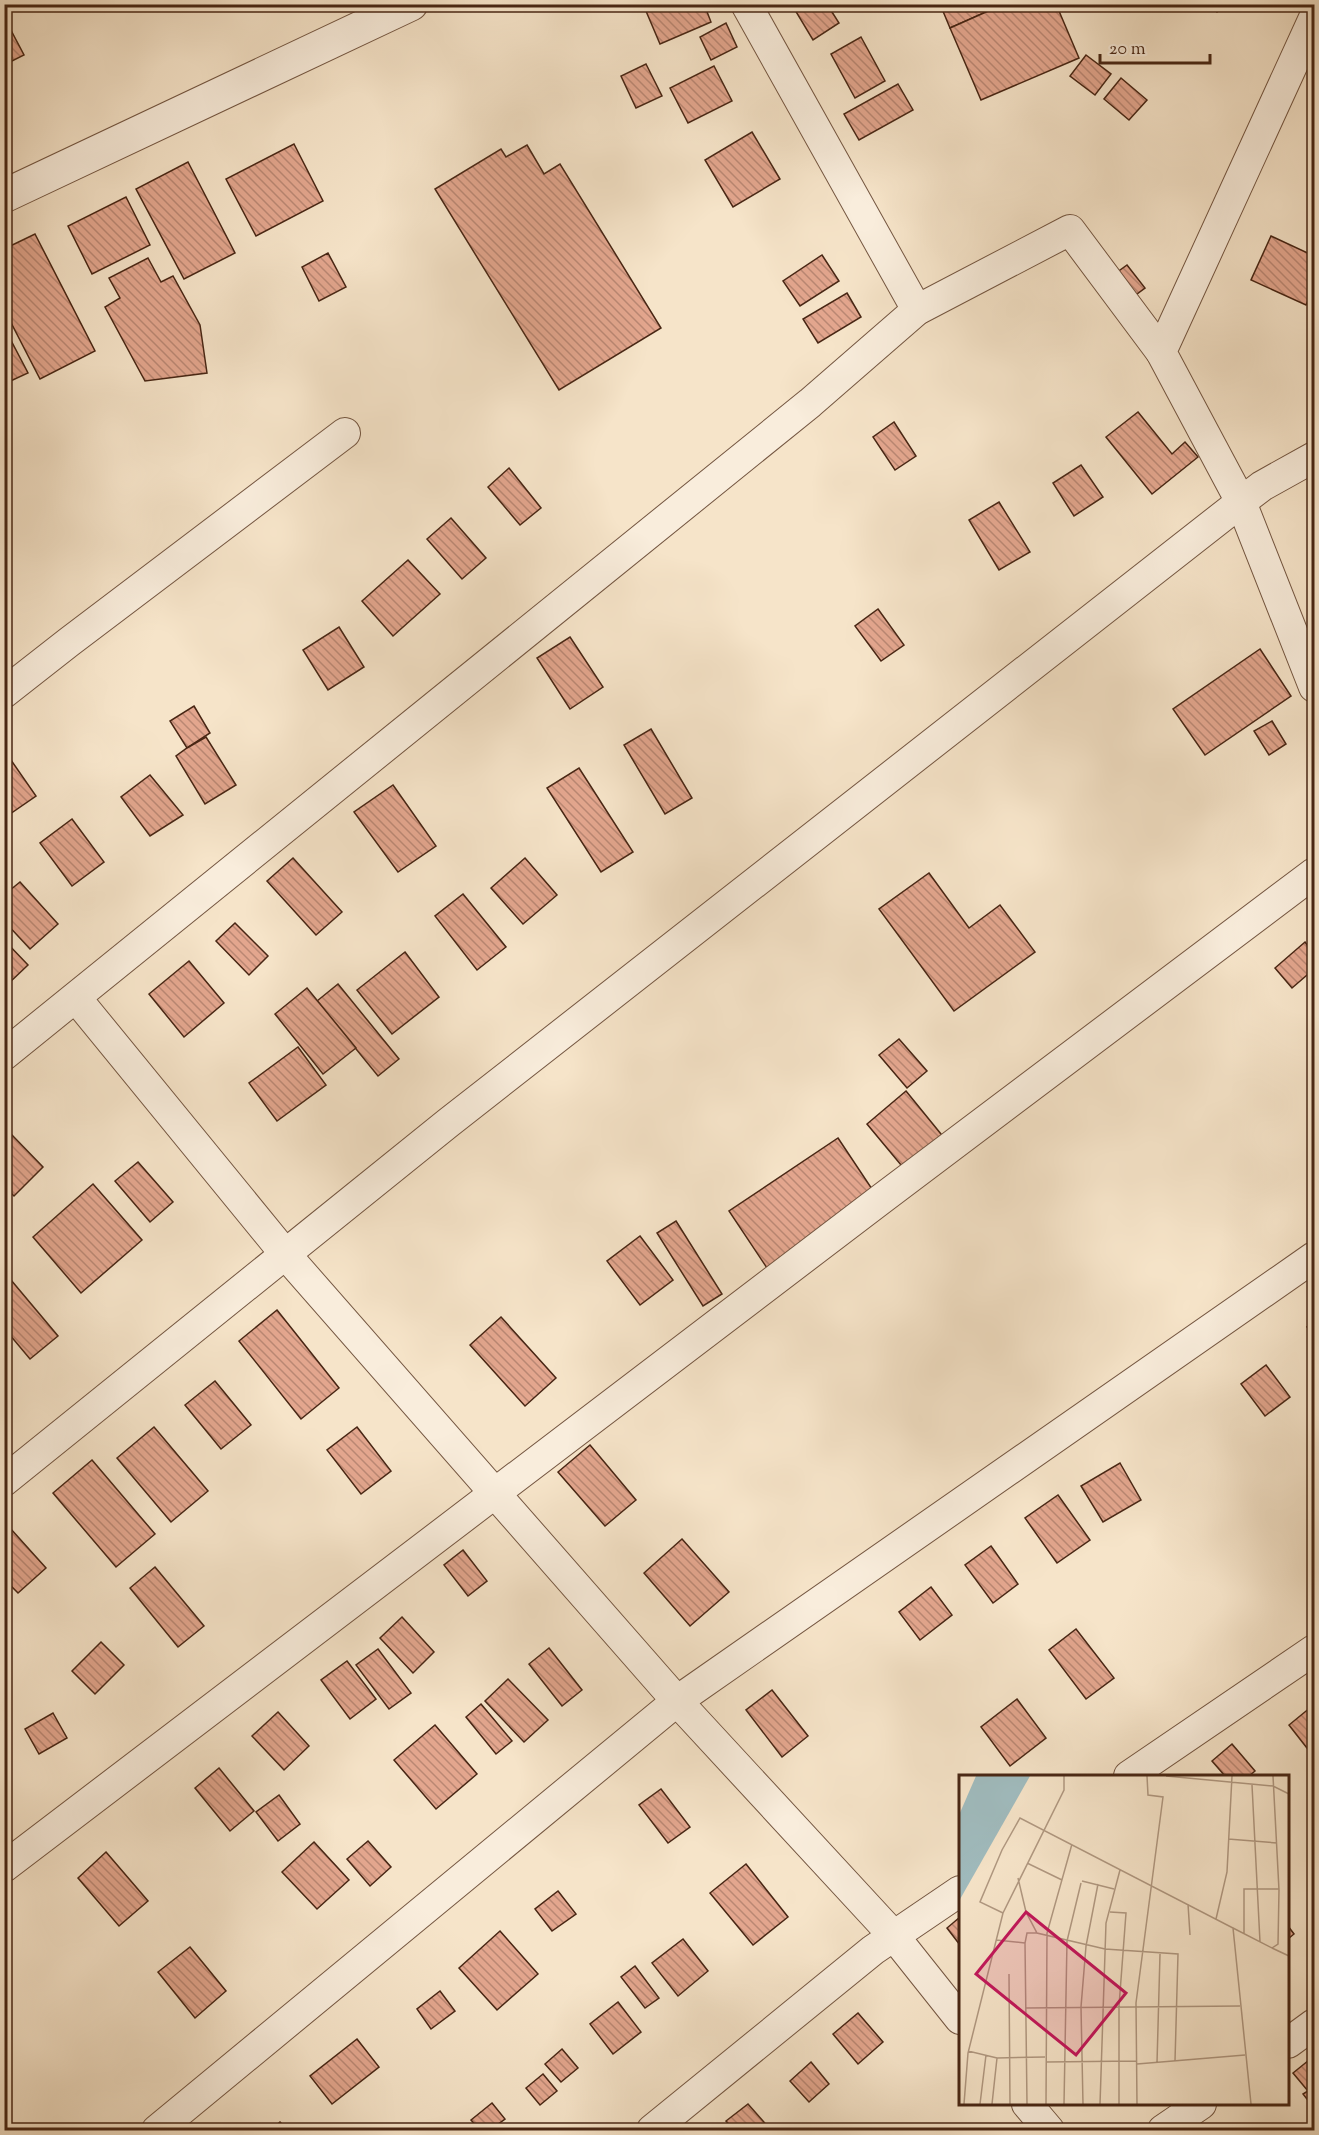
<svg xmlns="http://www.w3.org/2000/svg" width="1319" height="2135" font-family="'Sorts Mill Goudy',serif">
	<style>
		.building { fill: url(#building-back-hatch); stroke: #482614; stroke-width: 1.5 }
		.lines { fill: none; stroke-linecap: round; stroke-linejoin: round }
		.minor-casing { stroke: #745641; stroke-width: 32 }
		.tertiary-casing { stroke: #745641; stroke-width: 35 }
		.minor { stroke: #f9eddc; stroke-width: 30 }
		.tertiary { stroke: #f9eddc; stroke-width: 33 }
		.inset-road { fill: none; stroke: #b09881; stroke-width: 1.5 }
		.view { fill: #c2185b; fill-opacity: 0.15; stroke: #c2185b; stroke-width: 3 }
		.inset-edge { fill: none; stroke: #482614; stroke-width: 3 }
	</style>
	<defs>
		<pattern id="building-back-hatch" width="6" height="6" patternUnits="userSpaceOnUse" patternTransform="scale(1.5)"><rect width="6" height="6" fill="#e3a68e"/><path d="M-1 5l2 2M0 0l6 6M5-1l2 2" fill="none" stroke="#ba8773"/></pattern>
	</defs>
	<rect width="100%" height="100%" fill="#f6e4c9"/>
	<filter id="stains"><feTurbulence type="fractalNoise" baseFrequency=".00333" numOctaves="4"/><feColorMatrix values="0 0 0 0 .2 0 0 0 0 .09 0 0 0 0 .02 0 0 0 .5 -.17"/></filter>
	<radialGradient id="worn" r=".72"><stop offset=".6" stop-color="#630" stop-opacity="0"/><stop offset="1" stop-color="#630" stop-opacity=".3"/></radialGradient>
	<g class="building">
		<polygon points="643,4 704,4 711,22 660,44"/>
		<polygon points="804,4 827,4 839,23 813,40 795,10"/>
		<polygon points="940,4 1004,4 950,28"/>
		<polygon points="1004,4 1056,4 1079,58 981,100 950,28"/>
		<polygon points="1211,4 1226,4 1217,12"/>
		<polygon points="4,17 24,55 4,65"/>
		<polygon points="726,23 737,47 711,60 700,37"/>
		<polygon points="861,37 885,81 855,98 831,54"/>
		<polygon points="1086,55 1111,74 1095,95 1070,76"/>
		<polygon points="646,64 662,96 636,108 621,76"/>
		<polygon points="714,66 732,101 688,123 670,88"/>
		<polygon points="1121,78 1147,100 1129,120 1104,99"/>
		<polygon points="898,84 913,110 859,140 844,114"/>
		<polygon points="752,132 780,179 733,207 705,160"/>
		<polygon points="294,144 323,201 256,236 226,179"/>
		<polygon points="527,145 544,174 560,164 661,328 559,390 435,189 501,149 506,157"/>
		<polygon points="188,162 235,253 184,279 136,189"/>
		<polygon points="126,197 150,245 92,274 68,226"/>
		<polygon points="35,234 95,351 40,379 4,309 4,249"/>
		<polygon points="1271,236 1314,256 1314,287 1306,305 1251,280"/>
		<polygon points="328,253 346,287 319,301 302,267"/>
		<polygon points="822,255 839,281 800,306 783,281"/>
		<polygon points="148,258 161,282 173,276 200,325 207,373 145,381 105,307 120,298 109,278"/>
		<polygon points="1127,265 1145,288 1118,308 1101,284"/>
		<polygon points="847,293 861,317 818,343 803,319"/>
		<polygon points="4,327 28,373 4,384"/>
		<polygon points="1138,412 1172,454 1185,442 1198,457 1152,494 1106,437"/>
		<polygon points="894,422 916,456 895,470 873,437"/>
		<polygon points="1081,465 1103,497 1074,516 1053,483"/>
		<polygon points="509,468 541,508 520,525 488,487"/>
		<polygon points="999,502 1030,552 999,570 969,520"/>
		<polygon points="451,518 486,558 462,579 427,539"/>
		<polygon points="408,560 440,594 393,636 362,601"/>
		<polygon points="878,609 904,645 881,661 855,626"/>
		<polygon points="339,627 364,667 328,690 303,650"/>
		<polygon points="570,637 603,687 570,709 537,658"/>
		<polygon points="1260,649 1291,696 1205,755 1173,709"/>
		<polygon points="194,706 210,733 187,748 170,721"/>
		<polygon points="1272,721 1286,744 1269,755 1254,731"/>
		<polygon points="651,729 692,798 665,814 624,745"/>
		<polygon points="206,737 236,785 205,804 176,756 187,748"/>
		<polygon points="4,750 36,796 10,814 4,805"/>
		<polygon points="579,768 633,852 601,872 547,788"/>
		<polygon points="150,775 183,815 150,836 121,797"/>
		<polygon points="393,785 436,846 398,872 354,812"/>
		<polygon points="72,819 104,862 72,886 40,843"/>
		<polygon points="293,858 342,912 316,935 267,881"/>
		<polygon points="525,858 557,895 523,924 491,888"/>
		<polygon points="929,873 969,928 1000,905 1035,952 954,1011 879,909"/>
		<polygon points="20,882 58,924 30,949 4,921 4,895"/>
		<polygon points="463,894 506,947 477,970 435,916"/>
		<polygon points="235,923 268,956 249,975 216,941"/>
		<polygon points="6,942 28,965 8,984 4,980 4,944"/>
		<polygon points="1305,942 1314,954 1314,969 1292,988 1275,968"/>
		<polygon points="405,952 439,997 392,1034 357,990"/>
		<polygon points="189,961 224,1003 184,1037 149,994"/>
		<polygon points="338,984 399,1059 378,1076 317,1001"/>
		<polygon points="307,988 356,1048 323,1074 275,1014"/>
		<polygon points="899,1039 927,1071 907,1088 879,1055"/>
		<polygon points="298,1047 326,1085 277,1121 249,1083"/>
		<polygon points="906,1091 945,1139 906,1171 867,1124"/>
		<polygon points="12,1135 43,1167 14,1196 4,1186 4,1142"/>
		<polygon points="838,1138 878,1198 769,1271 729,1211"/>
		<polygon points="138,1162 173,1202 150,1222 115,1181"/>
		<polygon points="93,1184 142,1240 81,1293 33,1237"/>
		<polygon points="676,1221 722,1294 703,1306 657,1233"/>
		<polygon points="640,1236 673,1280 640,1305 607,1261"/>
		<polygon points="11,1280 58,1336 30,1359 4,1328 4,1285"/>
		<polygon points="277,1310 339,1388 301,1419 239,1341"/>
		<polygon points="501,1317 556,1378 525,1406 470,1345"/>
		<polygon points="1314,1321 1314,1337 1307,1327"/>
		<polygon points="1266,1365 1290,1397 1265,1416 1241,1384"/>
		<polygon points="215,1381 251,1425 221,1449 185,1405"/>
		<polygon points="154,1427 208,1491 171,1522 117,1458"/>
		<polygon points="357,1427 391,1471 361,1494 327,1450"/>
		<polygon points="590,1445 636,1500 605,1526 558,1472"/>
		<polygon points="92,1460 155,1534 116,1567 53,1493"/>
		<polygon points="1120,1463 1141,1500 1103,1522 1081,1486"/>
		<polygon points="1058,1495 1090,1540 1057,1563 1025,1518"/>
		<polygon points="10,1528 46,1568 18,1593 4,1579 4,1533"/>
		<polygon points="682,1539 729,1592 690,1626 644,1573"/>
		<polygon points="991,1546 1018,1584 993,1603 965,1565"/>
		<polygon points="463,1550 487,1581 468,1596 444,1565"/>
		<polygon points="155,1567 204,1626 178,1647 130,1588"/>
		<polygon points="931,1587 952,1615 920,1640 899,1612"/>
		<polygon points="402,1617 434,1652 413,1673 380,1638"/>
		<polygon points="1076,1629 1114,1678 1086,1699 1049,1650"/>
		<polygon points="101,1642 124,1665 95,1694 72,1671"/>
		<polygon points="549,1648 582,1690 562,1706 529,1664"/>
		<polygon points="378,1649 411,1693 389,1709 356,1665"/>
		<polygon points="347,1661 376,1699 350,1719 321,1680"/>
		<polygon points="508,1679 548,1720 524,1742 485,1701"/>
		<polygon points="772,1690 808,1736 782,1757 746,1710"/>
		<polygon points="1017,1699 1046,1738 1010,1766 981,1727"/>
		<polygon points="481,1704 512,1741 496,1754 466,1717"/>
		<polygon points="1311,1707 1314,1711 1314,1757 1289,1725"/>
		<polygon points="278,1712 309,1746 284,1770 252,1736"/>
		<polygon points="53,1713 67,1738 39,1754 25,1729"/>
		<polygon points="435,1725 477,1774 436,1809 394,1760"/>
		<polygon points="1232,1744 1255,1771 1249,1776 1225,1776 1212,1761"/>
		<polygon points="219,1768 254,1811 230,1831 195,1788"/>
		<polygon points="661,1789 690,1827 668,1843 639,1805"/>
		<polygon points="279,1795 300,1824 278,1841 256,1812"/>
		<polygon points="368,1841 391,1867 370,1886 347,1859"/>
		<polygon points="314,1842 349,1880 317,1909 282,1872"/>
		<polygon points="106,1852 148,1901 119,1926 78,1878"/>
		<polygon points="746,1864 788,1917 753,1945 710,1893"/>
		<polygon points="558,1891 576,1914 552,1931 535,1909"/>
		<polygon points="960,1917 960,1945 947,1928"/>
		<polygon points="1288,1926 1294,1934 1288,1939"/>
		<polygon points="500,1931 538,1974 497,2010 459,1968"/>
		<polygon points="683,1939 708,1971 678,1996 652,1963"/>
		<polygon points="190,1947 226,1991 195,2018 158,1972"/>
		<polygon points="635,1966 659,1998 645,2008 621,1977"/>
		<polygon points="440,1991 455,2011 431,2029 417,2009"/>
		<polygon points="618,2002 641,2032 613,2054 590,2024"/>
		<polygon points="858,2013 883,2042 858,2064 833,2034"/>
		<polygon points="357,2039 379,2067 332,2104 310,2076"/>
		<polygon points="562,2049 578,2068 561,2082 545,2064"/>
		<polygon points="1314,2056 1314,2108 1303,2094 1308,2091 1293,2073"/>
		<polygon points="811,2062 829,2084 809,2102 790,2081"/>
		<polygon points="543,2074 557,2091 540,2105 526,2088"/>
		<polygon points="492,2103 505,2119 490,2130 480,2130 471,2120"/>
		<polygon points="748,2104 771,2130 734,2130 726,2121"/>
		<polygon points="280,2122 288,2130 271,2130"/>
	</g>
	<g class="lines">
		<defs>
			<g id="minor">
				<polyline points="746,4 917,310"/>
				<polyline points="1314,18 1161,352 1241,502 1314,687"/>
				<polyline points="4,693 69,642 345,433"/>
				<polyline points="76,998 286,1255 677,1701 894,1936 960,2019"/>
				<polyline points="4,1055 810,403 917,310 1070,230 1161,352"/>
				<polyline points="4,1481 448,1123 1241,502 1262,486 1314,457"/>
				<polyline points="1129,1776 1314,1650"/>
				<polyline points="4,1867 880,1200 1314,873"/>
				<polyline points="1288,2043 1314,2024"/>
				<polyline points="1027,2104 1049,2130"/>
				<polyline points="157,2130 677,1701 1314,1257"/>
				<polyline points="652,2130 873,1950 960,1891"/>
				<polyline points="1163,2130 1201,2104"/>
			</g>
			<polyline id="tertiary" points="4,196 411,4"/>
		</defs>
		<use href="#minor" class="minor-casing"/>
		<use href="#tertiary" class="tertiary-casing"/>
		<use href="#minor" class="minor"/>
		<use href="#tertiary" class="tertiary"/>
	</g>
	<g transform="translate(959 1775)">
		<rect width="330" height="330" fill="#f6e4c9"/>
		<path d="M17,1h54l-71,125v-86z" fill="#a0bcbf"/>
		<path class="inset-road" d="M207,1l107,10 16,8M293,10l8,157M269,64l49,4M68,88l35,17M59,103l8,34 11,21 68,16 73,5 -3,107M123,106l32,8M229,129l2,31M151,137l16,1 -7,93v98M44,138l-23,-11 22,-52 18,-32 213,110 18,176M257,144l11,-47 5,-96M274,153l39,20 6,-4 1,-54 -6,-114M285,159v-45h35M37,165l29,3M313,173l17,8M50,199l1,130M67,233l214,-2M9,276l29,7 48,-1M87,287l90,-1M198,288l3,-109M178,289l108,-9M5,329l4,-51 35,-140 61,-123v-14M21,329l6,-49M33,329l5,-46M68,329l-2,-161 2,-10h10M87,329l1,-171 25,-89M105,329l3,-163 14,-58M124,329l-2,-97 5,-61 12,-62M141,329l6,-181 14,-53M178,329l-1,-101 27,-206 -15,-2 -1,-19"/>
		<path class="view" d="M67,137l100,81 -50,62 -100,-81z"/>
		<rect width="330" height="330" class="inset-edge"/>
	</g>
	<rect width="1319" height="2135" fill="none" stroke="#f6e4c9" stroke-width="24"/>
	<rect x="6" y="6" width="1307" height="2123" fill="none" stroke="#482614" stroke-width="3"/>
	<rect x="12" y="12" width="1295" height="2111" fill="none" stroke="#482614" stroke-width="1.5"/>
	<path d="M1100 54v9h110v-9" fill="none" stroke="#482614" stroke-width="3"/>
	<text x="1109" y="54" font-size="18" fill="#482614" stroke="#f9eddc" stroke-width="4.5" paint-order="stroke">20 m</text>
	<rect width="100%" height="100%" filter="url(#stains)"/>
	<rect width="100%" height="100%" fill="url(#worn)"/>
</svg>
